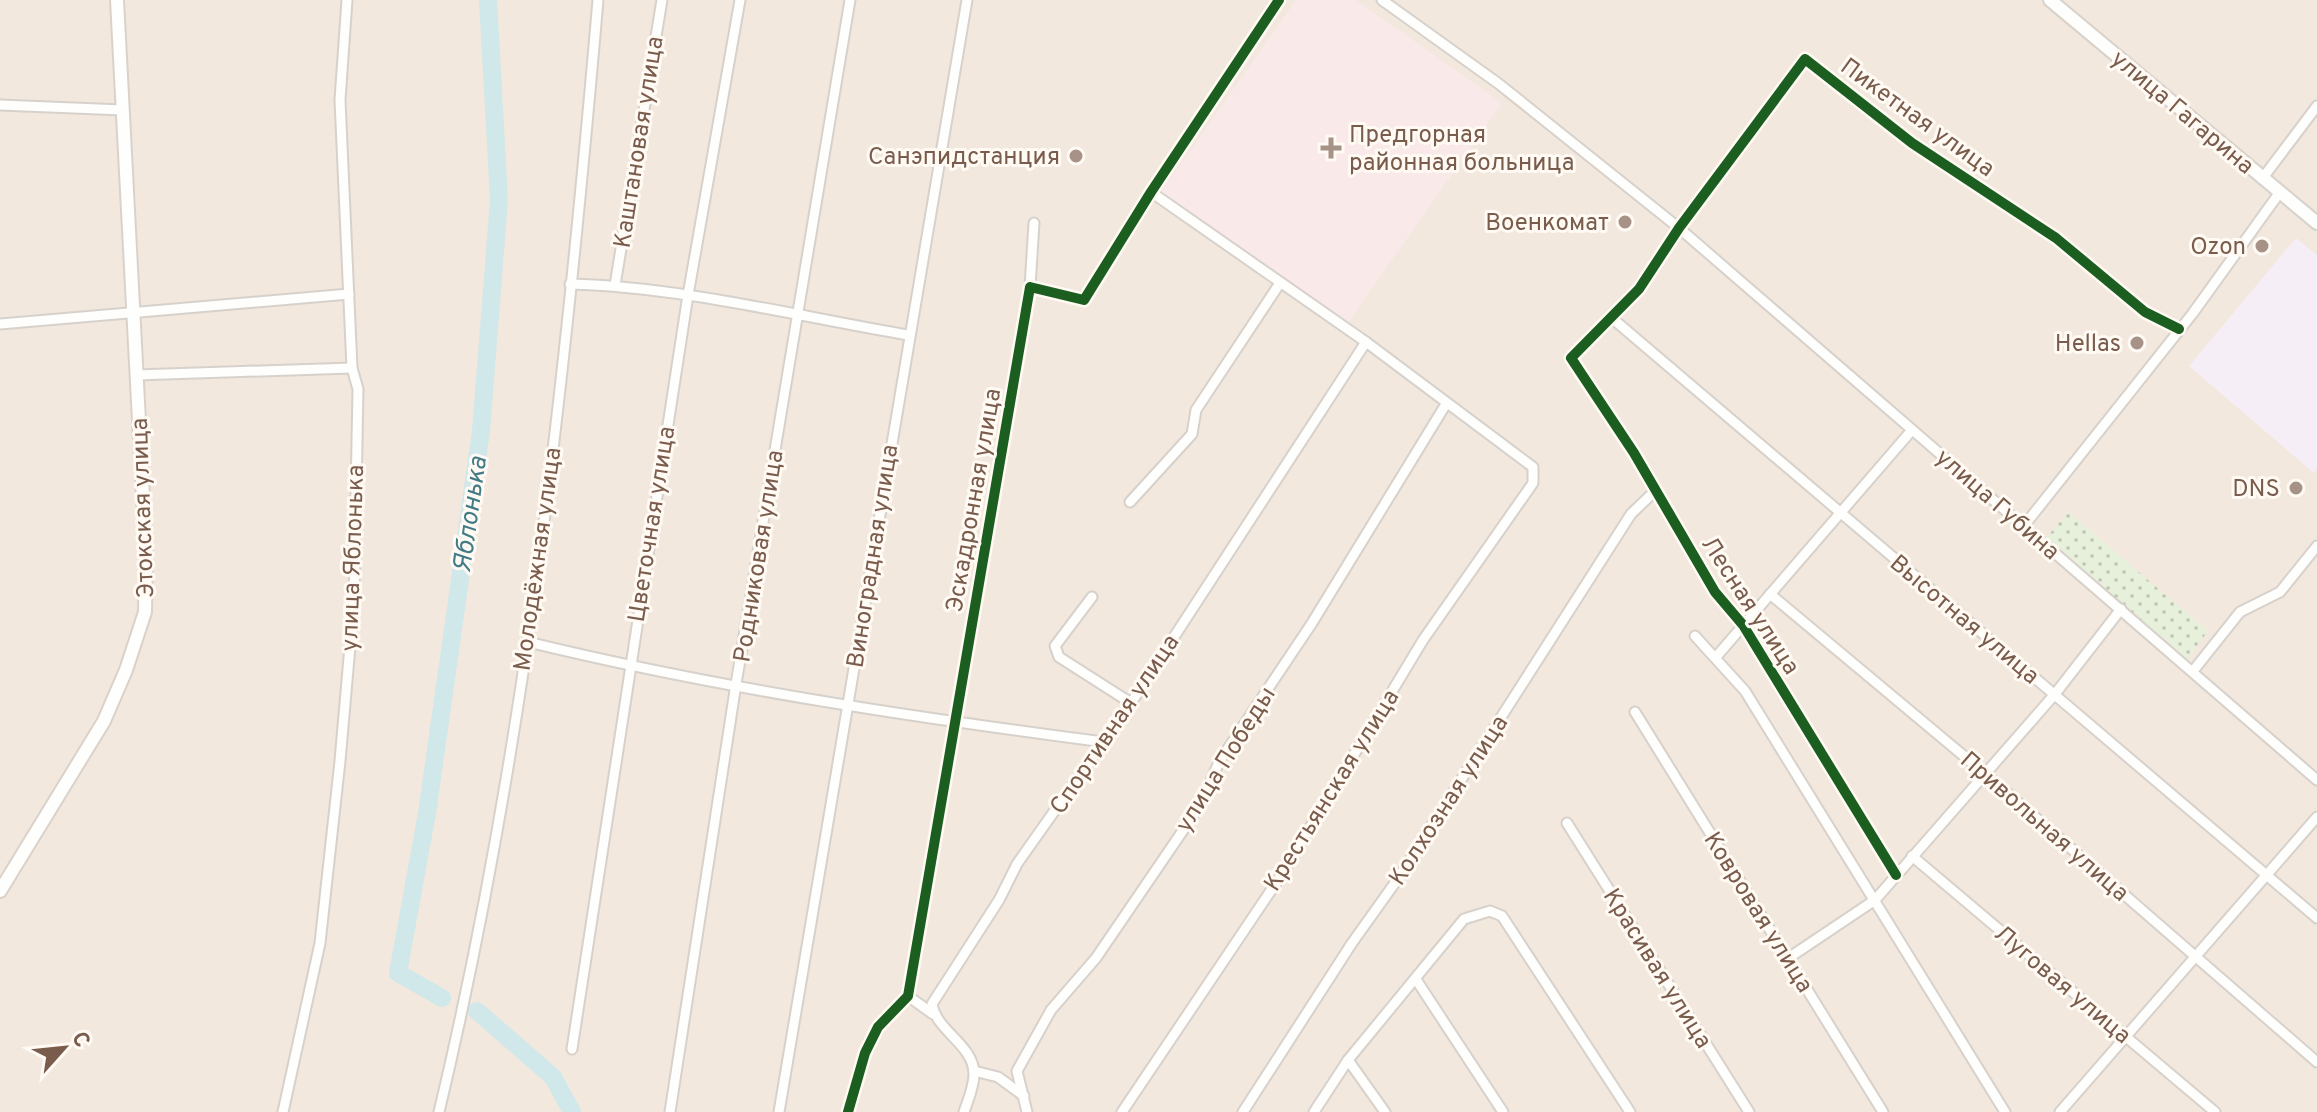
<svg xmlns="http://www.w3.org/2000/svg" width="2317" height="1112" font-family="Overpass,sans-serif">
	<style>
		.residential { fill: #f2e8de }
		.education { fill: #f6eef6 }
		.medical { fill: #fae9e9 }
		.garden { fill: url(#garden-dots) }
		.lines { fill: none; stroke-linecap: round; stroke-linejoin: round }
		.river { stroke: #d0e8ea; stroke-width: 18 }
		.street-casing { stroke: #d7d1cb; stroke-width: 13 }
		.secondary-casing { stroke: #d9d2cb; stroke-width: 16 }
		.street { stroke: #fefefd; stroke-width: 9 }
		.secondary { stroke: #fefefd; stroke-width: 12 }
		.cycleway-casing { stroke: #fffaf3; stroke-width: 15 }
		.cycleway { stroke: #1b5e20; stroke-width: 10 }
		.poi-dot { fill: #a69286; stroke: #fffaf3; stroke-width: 3 }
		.labels { text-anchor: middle; stroke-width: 6; stroke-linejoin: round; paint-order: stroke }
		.street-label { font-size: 24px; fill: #7a5c4d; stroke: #fffaf3 }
		.poi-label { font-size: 24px; fill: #7a5c4d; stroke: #fffaf3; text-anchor: end }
		.water-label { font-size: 26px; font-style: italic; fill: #437c86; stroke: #fffaf3 }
	</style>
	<defs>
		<pattern id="garden-dots" width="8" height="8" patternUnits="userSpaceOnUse" patternTransform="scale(2)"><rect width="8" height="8" fill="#e7f0db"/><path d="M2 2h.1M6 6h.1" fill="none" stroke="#c0c6b4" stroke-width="1.8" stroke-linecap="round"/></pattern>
	</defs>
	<rect width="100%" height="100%" fill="#f9f5f0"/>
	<rect class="residential" x="0" y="0" width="2317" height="1112"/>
	<polygon class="education" points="2296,238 2317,255 2317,469 2314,473 2189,366"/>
	<polygon class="medical" points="1296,0 1356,0 1502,103 1347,324 1161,192"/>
	<polygon class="garden" points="2068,512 2208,631 2186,660 2047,537"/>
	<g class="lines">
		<g class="river">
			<polyline points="442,998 398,973 427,813 481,431 499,200 488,0"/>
			<polyline points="477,1011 553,1077 572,1112"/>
		</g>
		<defs>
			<g id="street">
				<polyline points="1382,0 1499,84 1679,228 2317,780"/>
				<polyline points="0,105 123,110"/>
				<polyline points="2262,179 2317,106"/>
				<path d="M570,284c113,3 226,32 338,51"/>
				<polyline points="615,285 662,0"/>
				<polyline points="1030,287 1034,223"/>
				<polyline points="1613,319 2317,918"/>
				<polyline points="0,324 349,294"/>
				<polyline points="136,375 352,368"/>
				<polyline points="1130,502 1192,434 1196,410 1280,283"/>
				<polyline points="2023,527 2193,313 2280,192"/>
				<polyline points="1770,594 1983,772 2317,1062"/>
				<polyline points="1092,597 1055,646 1059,657 1131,703"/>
				<polyline points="1695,636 1745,691 2005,1112"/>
				<path d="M528,642c189,46 383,75 576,100"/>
				<polyline points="1716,657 1912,430"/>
				<polyline points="2193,671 2240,612 2280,592 2317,546"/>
				<polyline points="1635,712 1883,1112"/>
				<polyline points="1567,823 1749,1112"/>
				<polyline points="1912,856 2215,1112"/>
				<polyline points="1896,875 1743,625 1715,592 1634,453 1571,358 1639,289 1679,228 1805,59 1912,143 2056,238 2145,312 2179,329"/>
				<polyline points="1787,959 1875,900 2055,694 2121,609"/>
				<polyline points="1417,981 1503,1112"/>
				<polyline points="908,996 933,1014"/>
				<polyline points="572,1049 688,295 740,0"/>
				<polyline points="1348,1060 1385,1112"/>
				<polyline points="974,1071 998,1077 1024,1096"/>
				<polyline points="283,1112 320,943 340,761 354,600 358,389 352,368 340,100 347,0"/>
				<path d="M439,1112c87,-364 127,-739 159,-1112"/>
				<polyline points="670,1112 736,684 850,0"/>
				<polyline points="779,1112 967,0"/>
				<polyline points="848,1112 865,1053 878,1027 908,996 1030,287 1084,300 1151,192 1279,0"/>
				<path d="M964,1112c4,-12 10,-25 10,-38 0,-29 -38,-43 -42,-70l67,-104 18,-36 118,-167 231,-355"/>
				<polyline points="1027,1112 1017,1071 1051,1010 1096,958 1201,804 1219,762 1312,623 1446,404"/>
				<polyline points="1122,1112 1282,874 1423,640 1533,483 1533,467 1366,342 1151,192"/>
				<polyline points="1243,1112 1352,943 1397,880 1631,514 1655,491"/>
				<polyline points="1314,1112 1348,1060 1464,919 1490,911 1502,916 1630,1112"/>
				<polyline points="2060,1112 2317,817"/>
			</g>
			<g id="secondary">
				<polyline points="2050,0 2317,223"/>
				<polyline points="0,891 104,721 126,670 145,612 146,555 117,0"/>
			</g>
		</defs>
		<use href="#street" class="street-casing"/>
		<use href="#secondary" class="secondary-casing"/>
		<use href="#street" class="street"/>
		<use href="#secondary" class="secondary"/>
		<defs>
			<g id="cycleway">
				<polyline points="1896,875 1743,625 1715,592 1634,453 1571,358 1639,289 1679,228 1805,59 1912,143 2056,238 2145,312 2179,329"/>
				<polyline points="848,1112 865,1053 878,1027 908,996 1030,287 1084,300 1151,192 1279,0"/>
			</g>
		</defs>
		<use href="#cycleway" class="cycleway-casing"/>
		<use href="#cycleway" class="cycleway"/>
	</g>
	<g class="poi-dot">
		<path d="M1327 136h8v8h8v8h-8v8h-8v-8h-8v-8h8z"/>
		<circle cx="1076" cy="156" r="8"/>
		<circle cx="1625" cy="222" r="8"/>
		<circle cx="2262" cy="246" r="8"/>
		<circle cx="2137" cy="343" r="8"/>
		<circle cx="2296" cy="488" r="8"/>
	</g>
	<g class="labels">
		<g class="street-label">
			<text transform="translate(2183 112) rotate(40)" y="8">улица Гагарина</text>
			<text transform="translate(1918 117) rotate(36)" y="8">Пикетная улица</text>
			<text transform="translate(638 142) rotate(-81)" y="8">Каштановая улица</text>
			<text transform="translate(973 500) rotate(-80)" y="8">Эскадронная улица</text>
			<text transform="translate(1998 504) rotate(41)" y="8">улица Губина</text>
			<text transform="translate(142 508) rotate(-92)" y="8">Этокская улица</text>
			<text transform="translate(651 524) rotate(-81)" y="8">Цветочная улица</text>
			<text transform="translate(758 556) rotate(-81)" y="8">Родниковая улица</text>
			<text transform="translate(872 556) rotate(-81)" y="8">Виноградная улица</text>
			<text transform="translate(352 558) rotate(-88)" y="8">улица Яблонька</text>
			<text transform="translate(537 559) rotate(-82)" y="8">Молодёжная улица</text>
			<text transform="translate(1751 605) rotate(57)" y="8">Лесная улица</text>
			<text transform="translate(1965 619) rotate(40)" y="8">Высотная улица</text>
			<text transform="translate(1114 724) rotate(-56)" y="8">Спортивная улица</text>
			<text transform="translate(1225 759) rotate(-58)" y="8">улица Победы</text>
			<text transform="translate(1331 790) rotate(-58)" y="8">Крестьянская улица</text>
			<text transform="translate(1448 800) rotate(-57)" y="8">Колхозная улица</text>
			<text transform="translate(2045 826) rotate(41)" y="8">Привольная улица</text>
			<text transform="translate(1759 912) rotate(58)" y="8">Ковровая улица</text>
			<text transform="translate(1658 968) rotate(58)" y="8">Красивая улица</text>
			<text transform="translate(2063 984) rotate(40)" y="8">Луговая улица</text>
		</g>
		<g class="poi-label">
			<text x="1349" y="142" text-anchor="start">Предгорная<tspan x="1349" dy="28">районная больница</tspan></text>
			<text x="1060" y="164">Санэпидстанция</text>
			<text x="1609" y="230">Военкомат</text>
			<text x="2246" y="254">Ozon</text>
			<text x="2121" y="351">Hellas</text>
			<text x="2280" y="496">DNS</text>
		</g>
		<g class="water-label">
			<text transform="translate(469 514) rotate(-82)" y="9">Яблонька</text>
		</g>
	</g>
	<g transform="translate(64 1048) rotate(63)" stroke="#fffaf3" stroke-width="6" paint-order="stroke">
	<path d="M0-6L14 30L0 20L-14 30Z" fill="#7a5c4d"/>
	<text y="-12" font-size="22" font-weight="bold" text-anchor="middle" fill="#7a5c4d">С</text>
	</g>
</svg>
